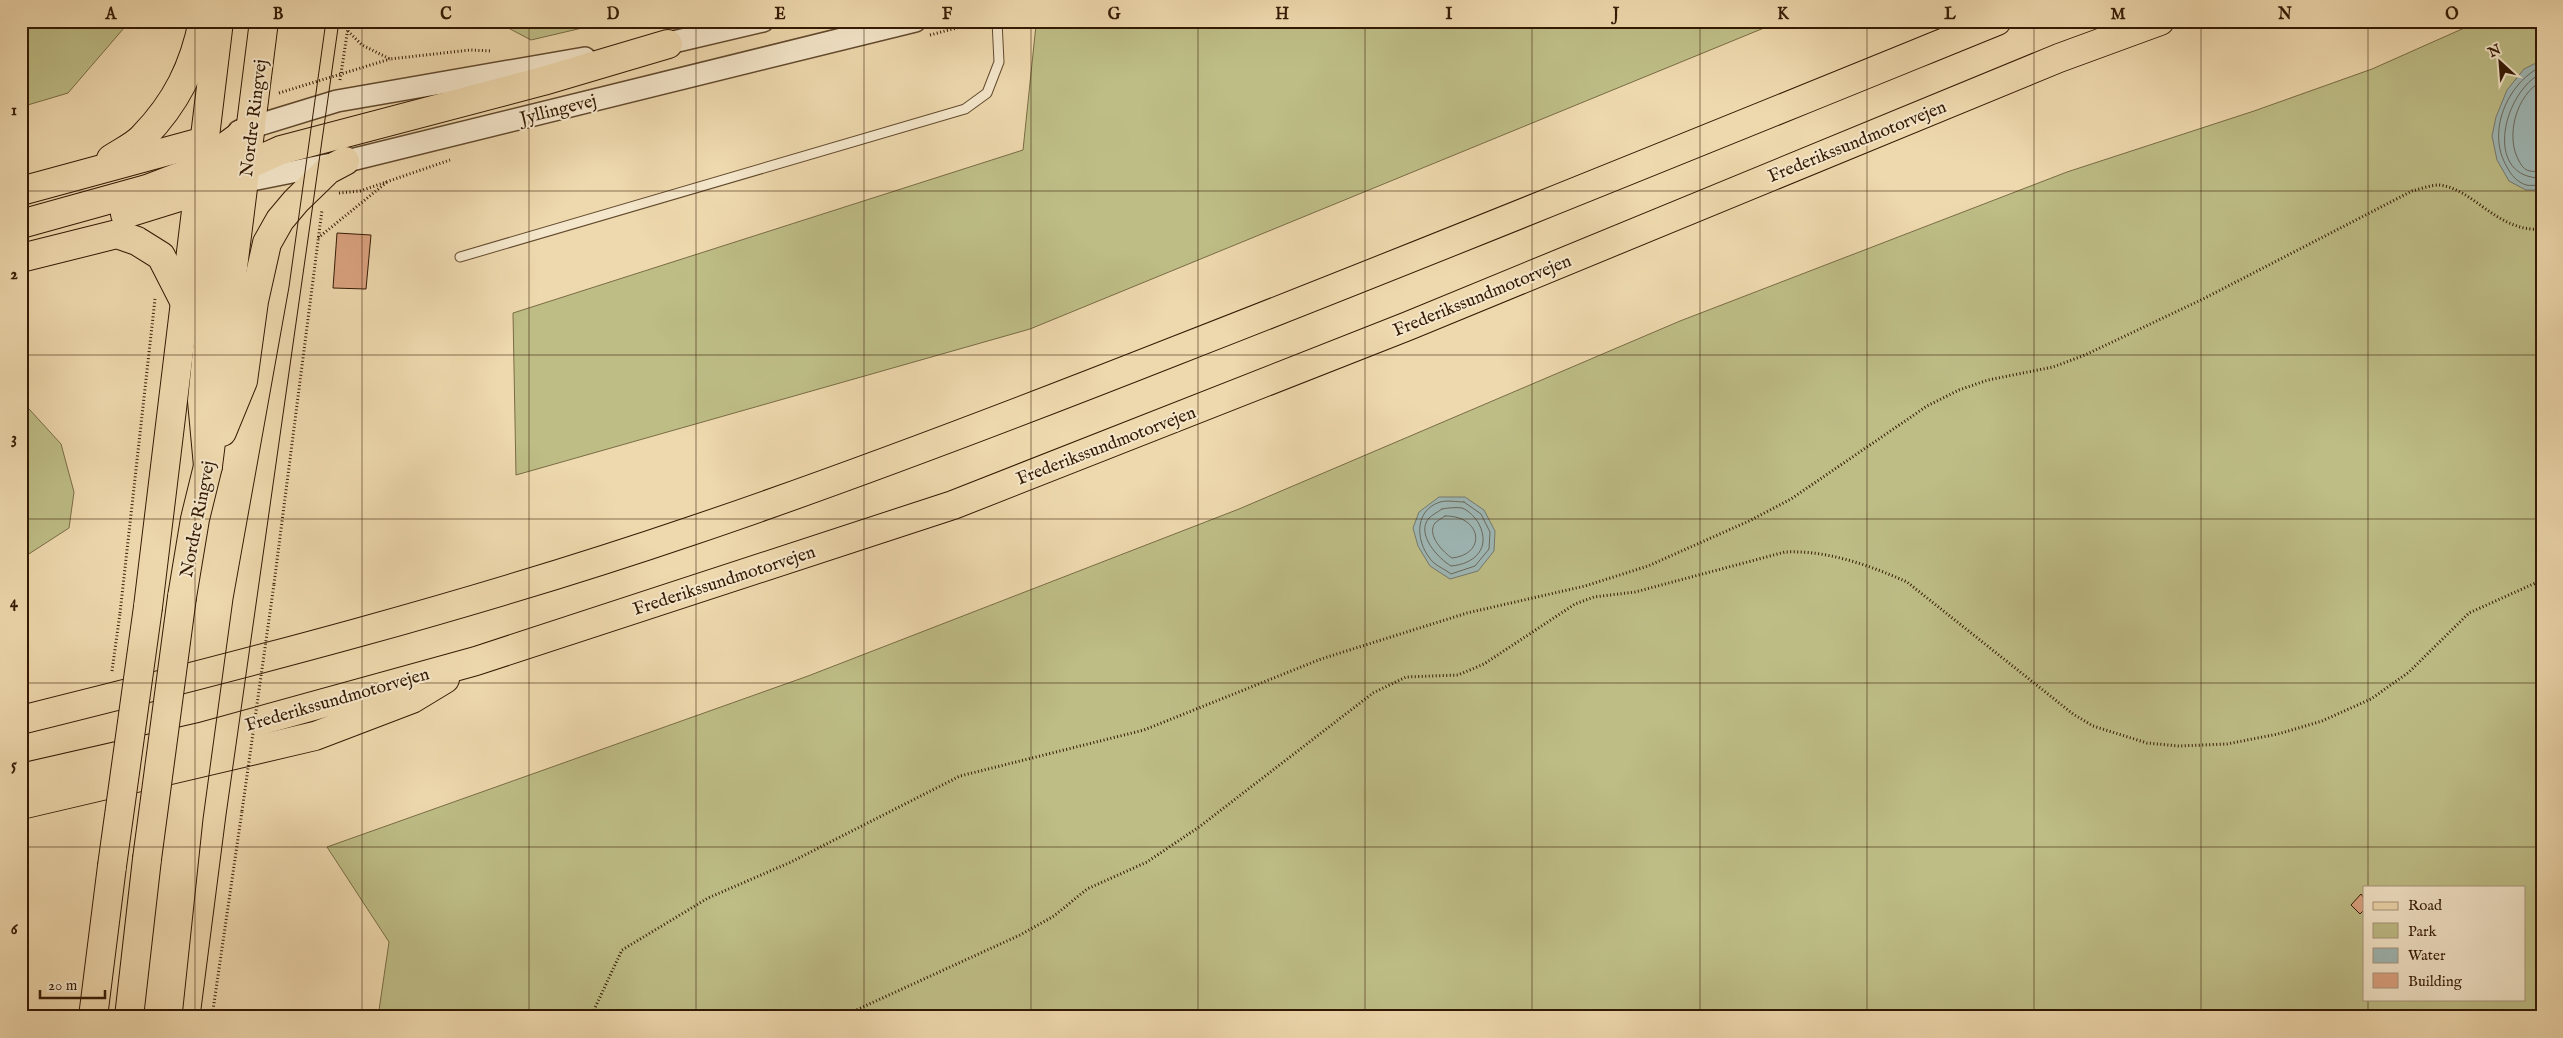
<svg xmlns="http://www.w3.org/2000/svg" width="2563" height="1038" font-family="'IM FELL English',serif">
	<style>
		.green { fill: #bebd86; stroke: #796c45; fill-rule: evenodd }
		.water { fill: #9eb7b5; stroke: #74786e }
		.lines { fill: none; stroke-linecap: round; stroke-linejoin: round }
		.shore { stroke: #69685c; stroke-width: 1 }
		.building { fill: #dba280; stroke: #341a04 }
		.service-casing { stroke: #624a2e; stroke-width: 11 }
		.tertiary-casing { stroke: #624a2e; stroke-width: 24 }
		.primary-casing { stroke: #341a04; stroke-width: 30 }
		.motorway-casing { stroke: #341a04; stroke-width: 30 }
		.path { stroke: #341a04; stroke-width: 3; stroke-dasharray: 1 2.5; stroke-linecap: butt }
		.service { stroke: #f4e6ca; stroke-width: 9 }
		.tertiary { stroke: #f4e6ca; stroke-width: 21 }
		.primary { stroke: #eed8ad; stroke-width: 28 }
		.motorway { stroke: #eed8ad; stroke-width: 28 }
		.tram { stroke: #341a04; stroke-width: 1 }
		.primary-bridge-casing { stroke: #341a04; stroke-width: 30; stroke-linecap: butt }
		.path-bridge { stroke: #341a04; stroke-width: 3; stroke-dasharray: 1 2.5; stroke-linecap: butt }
		.primary-bridge { stroke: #eed8ad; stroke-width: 28 }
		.grid { fill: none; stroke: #341a04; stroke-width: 1; stroke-opacity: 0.55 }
		.labels { text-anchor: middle; stroke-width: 4; stroke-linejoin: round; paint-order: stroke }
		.street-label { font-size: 18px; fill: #341a04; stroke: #f4e6ca }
		.neatline { fill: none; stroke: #341a04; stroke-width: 2 }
		.grid-label { font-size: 16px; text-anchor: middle; font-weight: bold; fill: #341a04 }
	</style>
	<rect width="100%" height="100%" fill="#eed8ad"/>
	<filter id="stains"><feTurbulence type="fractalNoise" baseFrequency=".004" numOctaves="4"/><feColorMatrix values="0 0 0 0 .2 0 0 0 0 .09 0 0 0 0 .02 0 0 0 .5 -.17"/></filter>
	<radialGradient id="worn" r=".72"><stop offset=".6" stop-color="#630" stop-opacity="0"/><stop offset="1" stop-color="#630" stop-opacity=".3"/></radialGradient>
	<g class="green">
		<polygon points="21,21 130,21 68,93 21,107"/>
		<polygon points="495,21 612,21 531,40"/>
		<polygon points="1052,21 1781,21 1030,329 516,475 513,313 1023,150 1036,25"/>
		<path d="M2480,21h62v996h-2164l11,-75 -62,-95 481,-171 431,-167 441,-188 387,-149 187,-61 118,-42zM2364,887h160v112h-160z"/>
		<polygon points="21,408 29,409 61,444 74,492 69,528 21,559"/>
	</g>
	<g class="water">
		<polygon points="2542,60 2542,190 2526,190 2509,181 2497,160 2492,136 2496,117 2507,90 2524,69"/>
		<polygon points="1439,497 1465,497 1484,510 1495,531 1494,551 1478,571 1450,579 1430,566 1418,546 1413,528 1419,512"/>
	</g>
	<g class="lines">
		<g class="shore">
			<path d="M2542,66c-35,17 -56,66 -35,101 4,8 10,15 19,18 5,1 11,0 16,0"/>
			<path d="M2542,73c-39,18 -60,106 0,105"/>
			<path d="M2542,81c-26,13 -37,56 -23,80 2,4 5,9 11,10 3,1 8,0 12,0"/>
			<path d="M1464,502l17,12 9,18 -1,17 -14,17 -24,8c-5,-4 -12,-7 -17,-11 -18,-17 -22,-52 6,-61 7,-2 17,0 24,0z"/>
			<path d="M1442,509c5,-1 14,-2 20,-1 6,2 14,10 17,16 12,24 -4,40 -28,42 -12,-7 -36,-32 -22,-48 3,-3 9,-6 13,-9z"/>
			<path d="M1445,516c36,-1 43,38 7,42 -8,-5 -26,-23 -17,-35 2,-2 7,-5 10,-7z"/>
		</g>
	</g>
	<g class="building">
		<polygon points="337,233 371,235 366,289 333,288"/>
		<polygon points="2361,894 2364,898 2364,910 2360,914 2351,905"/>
	</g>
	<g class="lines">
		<defs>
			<polyline id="service" points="460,257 965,109 987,93 999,62 997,21"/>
			<g id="tertiary">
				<polyline points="652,47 763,21"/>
				<polyline points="239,131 337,101 585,58"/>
				<polyline points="231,184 347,161 915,21"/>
			</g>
			<g id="primary">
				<polyline points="234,171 281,150 543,81 668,44"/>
				<polyline points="222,432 243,381 254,301 267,243 280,220 296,201 328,170 345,161"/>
				<polyline points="182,597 195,519 208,466 264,21"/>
				<polyline points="148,607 219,21"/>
				<polyline points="93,1017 112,866"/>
				<polyline points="129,1017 147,859"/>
			</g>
			<g id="motorway">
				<path d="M111,159c10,-7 24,-13 32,-22 33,-34 51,-70 60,-116"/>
				<polyline points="21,191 205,141 218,187 219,230 202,401 208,466"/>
				<polyline points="125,214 199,191"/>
				<polyline points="21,224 147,189 189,173 251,128"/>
				<polyline points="21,258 117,234 137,241 161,256 185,303"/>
				<path d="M21,720c225,-56 450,-114 670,-189 163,-55 324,-117 484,-180 275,-107 549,-219 822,-330"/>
				<polyline points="21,778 201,737 476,661 953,505 1408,326 2059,58 2160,21"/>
				<polyline points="21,805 315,736 412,699 445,679"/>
			</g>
		</defs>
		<use href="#service" class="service-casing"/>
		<use href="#tertiary" class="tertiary-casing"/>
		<use href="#primary" class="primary-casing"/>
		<use href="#motorway" class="motorway-casing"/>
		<g class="path">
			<polyline points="348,31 362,45 390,59 470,50 492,51"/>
			<polyline points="930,35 983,21"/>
			<polyline points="340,80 349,21"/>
			<polyline points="279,93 390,59"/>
			<polyline points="339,193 360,191 450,160"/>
			<polyline points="318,238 387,182"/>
			<polyline points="274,584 322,210"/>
			<polyline points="120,613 155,299"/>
			<polyline points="212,1017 242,811"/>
			<path d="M593,1017v-5l29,-62 86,-52 83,-36 169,-86 184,-46 177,-71 146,-46 118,-27 63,-20 101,-45 42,-22 136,-93 32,-16 29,-10 65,-13 32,-12 118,-56 209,-108c8,-2 19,-6 27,-6 34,3 59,48 103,44"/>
			<path d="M841,1017l179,-82 34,-19 33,-27 60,-27 52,-35 174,-134 33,-16 52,-2 26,-11 91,-60 19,-7 41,-5 150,-40c42,-2 84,13 122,30l166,132 20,12 54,17 32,3 48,-2 51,-10 44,-13 49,-22 38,-27 60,-59 73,-33"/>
		</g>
		<use href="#service" class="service"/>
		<use href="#tertiary" class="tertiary"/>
		<use href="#primary" class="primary"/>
		<use href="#motorway" class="motorway"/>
		<g class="tram">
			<polyline points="182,1017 203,819 233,599 289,287 326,21"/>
			<polyline points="200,1017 226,815 339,21"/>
		</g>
		<defs>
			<g id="primary-bridge">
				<polyline points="147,859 182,597"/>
				<polyline points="112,866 148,607"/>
			</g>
		</defs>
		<use href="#primary-bridge" class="primary-bridge-casing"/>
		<g class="path-bridge">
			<polyline points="112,671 120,613"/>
			<polyline points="242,811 274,584"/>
		</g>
		<use href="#primary-bridge" class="primary-bridge"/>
	</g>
	<path class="grid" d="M195,21v996M362,21v996M529,21v996M696,21v996M864,21v996M1031,21v996M1198,21v996M1365,21v996M1532,21v996M1700,21v996M1867,21v996M2034,21v996M2201,21v996M2368,21v866M21,191h2521M21,355h2521M21,519h2521M21,683h2521M21,847h2521M2368,999v18"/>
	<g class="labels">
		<g class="street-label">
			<text transform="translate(558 109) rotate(-14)" y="6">Jyllingevej</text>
			<text transform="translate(253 118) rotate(-83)" y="6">Nordre Ringvej</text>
			<text transform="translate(1857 141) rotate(-22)" y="6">Frederikssundmotorvejen</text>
			<text transform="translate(1482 295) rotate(-22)" y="6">Frederikssundmotorvejen</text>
			<text transform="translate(1106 445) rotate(-21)" y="6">Frederikssundmotorvejen</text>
			<text transform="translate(197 519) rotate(-79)" y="6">Nordre Ringvej</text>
			<text transform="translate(724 580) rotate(-18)" y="6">Frederikssundmotorvejen</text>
			<text transform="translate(337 699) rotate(-16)" y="6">Frederikssundmotorvejen</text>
		</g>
	</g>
	<rect width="2563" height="1038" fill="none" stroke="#eed8ad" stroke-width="55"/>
	<rect x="2363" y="886" width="162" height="115" fill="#f4e6ca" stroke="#a7947b"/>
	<rect x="2373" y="902" width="25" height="8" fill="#eed8ad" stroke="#a7947b"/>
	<text x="2408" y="910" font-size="15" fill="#341a04">Road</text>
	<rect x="2373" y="923" width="25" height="15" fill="#bebd86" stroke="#a7947b"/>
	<text x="2408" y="936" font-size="15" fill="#341a04">Park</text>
	<rect x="2373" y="948" width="25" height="15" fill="#9eb7b5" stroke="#a7947b"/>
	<text x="2408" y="960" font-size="15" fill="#341a04">Water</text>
	<rect x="2373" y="973" width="25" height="15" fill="#dba280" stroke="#a7947b"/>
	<text x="2408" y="986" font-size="15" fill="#341a04">Building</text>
	<g transform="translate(2500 62) rotate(334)" stroke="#f4e6ca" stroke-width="4" paint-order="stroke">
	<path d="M0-4L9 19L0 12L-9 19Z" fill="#341a04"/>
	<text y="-8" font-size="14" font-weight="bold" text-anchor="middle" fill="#341a04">N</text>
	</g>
	<path d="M40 990v8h65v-8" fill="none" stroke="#341a04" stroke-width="2.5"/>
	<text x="48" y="990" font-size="15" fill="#341a04" stroke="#f4e6ca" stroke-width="4" paint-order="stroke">20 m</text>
	<rect x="28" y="28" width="2508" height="982" class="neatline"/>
	<g class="grid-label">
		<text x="111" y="19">A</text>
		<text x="278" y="19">B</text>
		<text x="446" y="19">C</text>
		<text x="613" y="19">D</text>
		<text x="780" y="19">E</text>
		<text x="947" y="19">F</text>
		<text x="1114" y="19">G</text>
		<text x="1282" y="19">H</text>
		<text x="1449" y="19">I</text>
		<text x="1616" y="19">J</text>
		<text x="1783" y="19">K</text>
		<text x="1950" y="19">L</text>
		<text x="2118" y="19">M</text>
		<text x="2285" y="19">N</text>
		<text x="2452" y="19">O</text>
		<text x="14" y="115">1</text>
		<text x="14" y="279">2</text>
		<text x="14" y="443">3</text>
		<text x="14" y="607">4</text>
		<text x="14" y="770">5</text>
		<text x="14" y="934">6</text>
	</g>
	<rect width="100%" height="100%" filter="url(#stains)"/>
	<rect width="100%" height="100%" fill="url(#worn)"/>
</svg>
